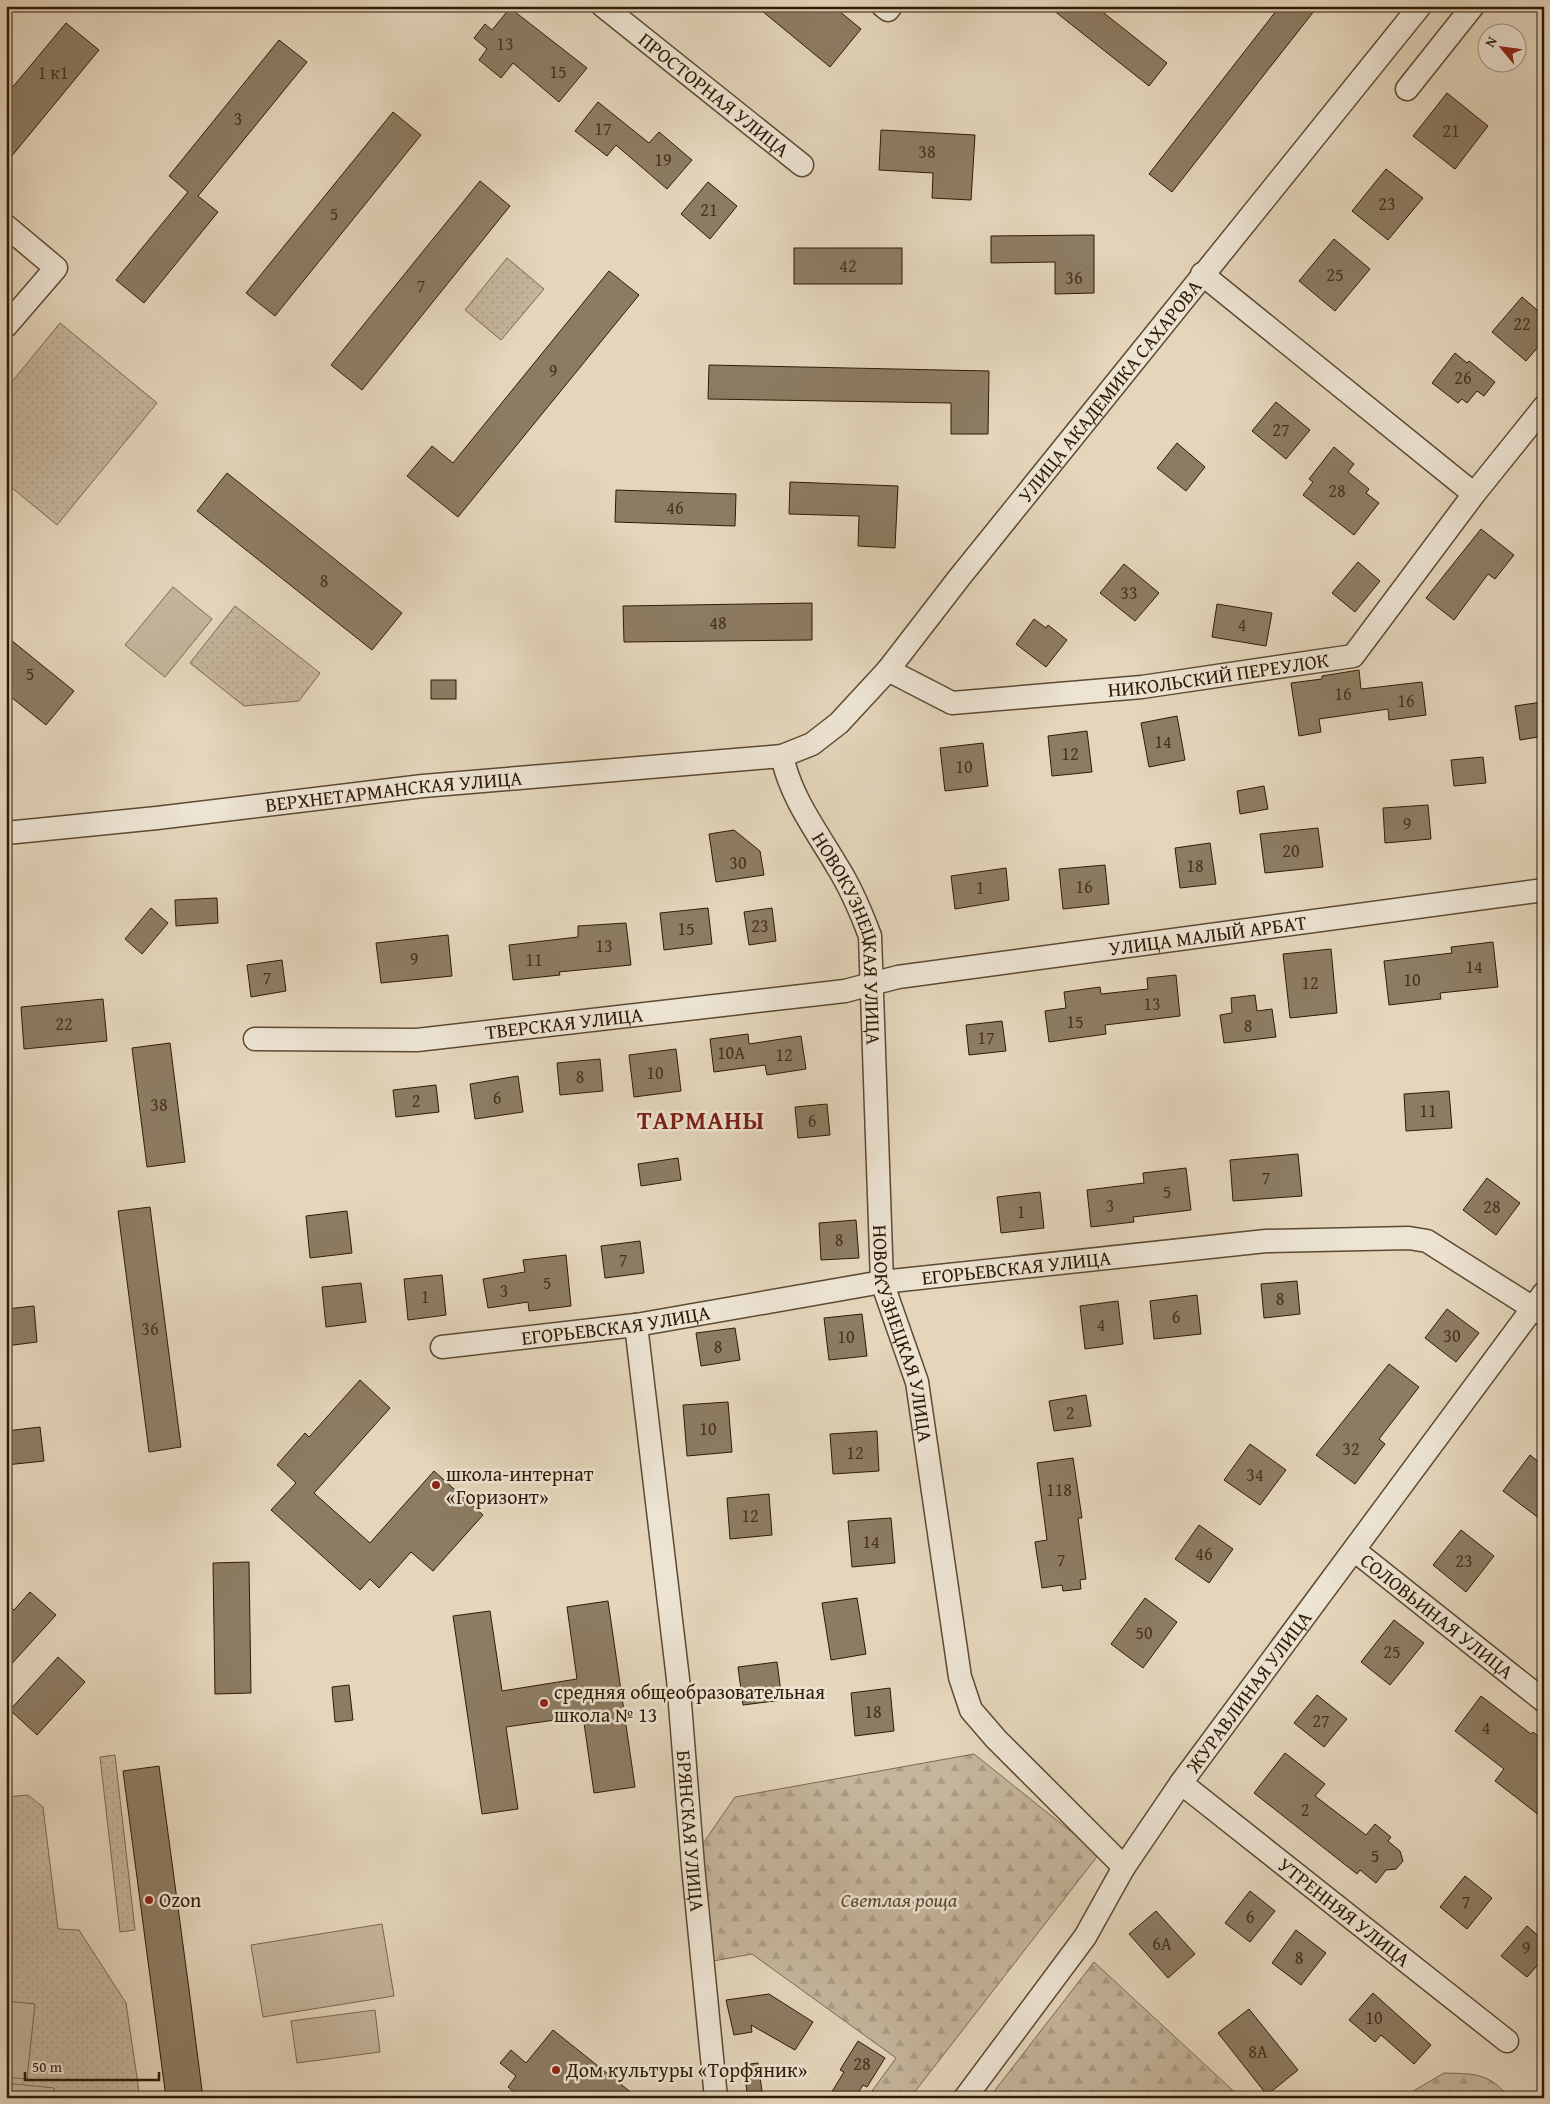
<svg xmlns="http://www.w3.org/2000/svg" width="1550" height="2104" font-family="'Gentium Book Plus',serif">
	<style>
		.green { fill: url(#green-dots); stroke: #7a6850 }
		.forest { fill: url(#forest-firs); stroke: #7a6850 }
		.pitch { fill: #c5b59c; stroke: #7a6850 }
		.building { fill: #8d7c63; stroke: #2e1b04 }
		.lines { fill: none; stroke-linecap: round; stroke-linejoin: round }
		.minor-casing { stroke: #5c4a32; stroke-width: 25 }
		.minor { stroke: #ede4d3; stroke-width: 22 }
		.poi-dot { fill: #8f2418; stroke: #ede4d3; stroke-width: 2 }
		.labels { text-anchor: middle; stroke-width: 5; stroke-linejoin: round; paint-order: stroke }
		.number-label { font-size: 18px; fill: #46331c }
		.street-label { font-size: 20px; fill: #2e1b04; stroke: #ede4d3 }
		.poi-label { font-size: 20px; fill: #2e1b04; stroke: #ede4d3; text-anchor: start }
		.park-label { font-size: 20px; font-style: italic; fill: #5b4932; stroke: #ede4d3 }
		.district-label { font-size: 25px; font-weight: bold; letter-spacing: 1px; fill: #7a1f14; stroke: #ede4d3 }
	</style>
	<defs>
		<pattern id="green-dots" width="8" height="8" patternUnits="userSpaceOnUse" patternTransform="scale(1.25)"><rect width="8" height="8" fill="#c5b59c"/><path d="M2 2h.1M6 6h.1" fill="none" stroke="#aa9b85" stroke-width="1.8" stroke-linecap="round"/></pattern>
		<pattern id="forest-firs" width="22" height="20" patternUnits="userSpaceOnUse" patternTransform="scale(1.25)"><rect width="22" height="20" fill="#c5b59c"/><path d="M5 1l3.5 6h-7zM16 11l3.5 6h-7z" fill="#aa9b85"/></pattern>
	</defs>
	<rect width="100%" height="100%" fill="#e4d5bb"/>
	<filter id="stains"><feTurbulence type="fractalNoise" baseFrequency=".004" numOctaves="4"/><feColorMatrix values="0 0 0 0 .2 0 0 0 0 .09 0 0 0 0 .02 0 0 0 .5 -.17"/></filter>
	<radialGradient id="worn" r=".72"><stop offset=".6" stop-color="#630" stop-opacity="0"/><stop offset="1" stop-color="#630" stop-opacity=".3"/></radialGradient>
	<g class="green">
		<polygon points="507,258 544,289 501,340 465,310"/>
		<polygon points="60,323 157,403 57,525 6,483 6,389"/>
		<polygon points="235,606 320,673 299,701 244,706 190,663"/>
		<polygon points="115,1755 135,1930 120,1932 100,1757"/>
		<polygon points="28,1795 43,1807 58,1929 79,1930 126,2003 140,2098 6,2098 6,1797"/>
	</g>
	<g class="forest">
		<polygon points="974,1754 1099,1854 910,2098 867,2098 896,2058 752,1954 713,1961 702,1845 735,1797"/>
		<polygon points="1094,1962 1241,2098 989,2098"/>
		<path d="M1444,2073c28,1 46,-1 65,25h-101l7,-8z"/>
	</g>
	<g class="pitch">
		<polygon points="173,587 212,619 165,677 125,645"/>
		<polygon points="382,1924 394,1996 263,2017 251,1945"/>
		<polygon points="6,2001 35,2004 27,2079 6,2077"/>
		<polygon points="375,2010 380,2052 297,2063 291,2021"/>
		<polygon points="6,2083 54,2088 55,2098 6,2098"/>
	</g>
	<g class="building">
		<polygon points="756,6 833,6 861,29 830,67"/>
		<polygon points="1048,6 1095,6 1167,63 1149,86"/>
		<polygon points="1280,6 1318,6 1172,192 1149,174"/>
		<polygon points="510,8 587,68 559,102 513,63 501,78 479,60 487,49 474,38 485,24 492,30"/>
		<polygon points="66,23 99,50 6,163 6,95"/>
		<polygon points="279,40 307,62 198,196 218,212 144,303 116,280 188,192 169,176"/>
		<polygon points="1447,93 1488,126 1455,169 1413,136"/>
		<polygon points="598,102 649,143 659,132 692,160 667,189 616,145 607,156 575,131"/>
		<polygon points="393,112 421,135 275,316 246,293"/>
		<polygon points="881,130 975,135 971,200 932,198 933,173 879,170"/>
		<polygon points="1386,169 1423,198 1388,240 1352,211"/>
		<polygon points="480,181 510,206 362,390 331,365"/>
		<polygon points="708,182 737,206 710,239 681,214"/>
		<polygon points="1094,235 1094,293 1055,294 1055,262 991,263 991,236"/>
		<polygon points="1334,239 1370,269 1335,311 1299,281"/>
		<rect x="794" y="248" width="108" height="36"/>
		<polygon points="609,271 639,295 458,517 407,476 432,446 453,463"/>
		<polygon points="1522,297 1544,316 1544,340 1526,361 1492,332"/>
		<polygon points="1455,353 1467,363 1469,361 1495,382 1484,396 1477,391 1467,403 1462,399 1458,403 1432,383"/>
		<polygon points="709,365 989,371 988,434 951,434 951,403 708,399"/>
		<polygon points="1276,402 1310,430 1286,459 1252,431"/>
		<polygon points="1177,443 1205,467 1186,491 1157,468"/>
		<polygon points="1334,447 1354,464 1348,472 1369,489 1366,493 1379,503 1354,535 1303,495 1313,482 1309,479"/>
		<polygon points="227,473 402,613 372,650 197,511"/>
		<polygon points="790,482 898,486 895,548 858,546 859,516 789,514"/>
		<polygon points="616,490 736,494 735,526 615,522"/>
		<polygon points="1481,529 1514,555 1495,579 1488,574 1454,620 1426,598"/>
		<polygon points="1358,562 1380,581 1355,612 1332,593"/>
		<polygon points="1124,564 1159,593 1135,621 1100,593"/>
		<polygon points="812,603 812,640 624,642 623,606"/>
		<polygon points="1217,604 1272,613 1266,646 1212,637"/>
		<polygon points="1034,619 1046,628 1048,625 1067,640 1046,667 1016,644"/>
		<polygon points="6,636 74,691 46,725 6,693"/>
		<polygon points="1359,670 1361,689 1422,682 1426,715 1389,720 1388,709 1319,719 1321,732 1299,736 1291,683 1322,679 1322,676"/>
		<rect x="431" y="680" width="25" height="19"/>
		<polygon points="1542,702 1544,736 1520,740 1515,706"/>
		<polygon points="1177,716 1185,760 1149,767 1141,723"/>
		<polygon points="1087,731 1092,772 1052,776 1048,736"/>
		<polygon points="983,743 988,786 945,791 940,748"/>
		<polygon points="1483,757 1486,783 1454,786 1451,760"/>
		<polygon points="1264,786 1268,809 1240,814 1237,791"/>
		<polygon points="1428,805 1431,839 1385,843 1383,808"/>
		<polygon points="1318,828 1323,867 1265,873 1260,834"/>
		<polygon points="734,830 760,851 764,875 716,882 709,834"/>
		<polygon points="1210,843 1216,884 1180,888 1175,848"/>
		<polygon points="1105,865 1109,904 1063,909 1059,869"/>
		<polygon points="1006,868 1009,900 955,909 951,876"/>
		<polygon points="217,898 218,923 176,926 175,900"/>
		<polygon points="151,908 168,923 142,954 125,939"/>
		<polygon points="708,908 712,944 664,950 660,913"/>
		<polygon points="772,908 776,941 749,945 744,912"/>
		<polygon points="626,923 631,965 559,972 560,975 513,980 509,945 578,937 578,926"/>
		<polygon points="448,935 452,976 381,983 376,943"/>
		<polygon points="1493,942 1498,987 1440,993 1441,999 1389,1005 1384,961 1452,953 1451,947"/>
		<polygon points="1331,949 1337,1013 1290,1018 1283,954"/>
		<polygon points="282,960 286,991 251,997 247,965"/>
		<polygon points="1176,975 1180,1016 1105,1025 1106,1034 1049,1042 1045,1011 1066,1008 1064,992 1100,987 1101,994 1148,989 1147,978"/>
		<polygon points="1255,995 1257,1011 1272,1009 1276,1037 1224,1043 1220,1015 1232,1013 1231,998"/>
		<polygon points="103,999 107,1041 24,1049 21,1007"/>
		<polygon points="1002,1021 1006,1051 969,1055 966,1025"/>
		<polygon points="748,1034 749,1044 801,1036 806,1069 767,1075 765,1065 714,1072 710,1039"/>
		<polygon points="170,1043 185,1162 147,1167 132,1048"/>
		<polygon points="676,1049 681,1091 634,1097 629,1055"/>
		<polygon points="600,1059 603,1091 560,1095 557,1063"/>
		<polygon points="518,1076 523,1112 475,1119 470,1084"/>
		<polygon points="436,1085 439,1112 396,1117 393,1090"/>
		<polygon points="1449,1091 1452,1128 1406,1131 1404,1094"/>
		<polygon points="827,1104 830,1135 798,1138 795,1107"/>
		<polygon points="1298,1154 1302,1196 1233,1201 1230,1160"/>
		<polygon points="678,1158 681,1180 641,1186 638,1164"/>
		<polygon points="1186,1168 1191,1210 1133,1217 1134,1222 1091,1227 1087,1190 1144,1183 1143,1173"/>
		<polygon points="1487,1178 1520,1203 1496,1235 1463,1210"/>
		<polygon points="1040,1192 1044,1228 1001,1233 997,1197"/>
		<polygon points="150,1207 181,1447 149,1452 118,1211"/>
		<polygon points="347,1211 352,1253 310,1258 306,1216"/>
		<polygon points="856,1220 859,1258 821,1260 819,1223"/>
		<polygon points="640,1241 644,1273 605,1278 601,1246"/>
		<polygon points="566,1255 571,1306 529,1311 528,1302 488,1308 483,1279 525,1272 523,1260"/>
		<polygon points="442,1275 446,1315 408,1320 404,1279"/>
		<polygon points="1297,1281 1300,1314 1264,1318 1261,1284"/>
		<polygon points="361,1283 366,1322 326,1327 322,1287"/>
		<polygon points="1197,1295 1201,1334 1154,1339 1150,1301"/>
		<polygon points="1118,1301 1123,1344 1085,1349 1080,1306"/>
		<polygon points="34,1306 37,1342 6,1346 6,1309"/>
		<polygon points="1447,1309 1479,1333 1456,1362 1425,1338"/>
		<polygon points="862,1314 867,1356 829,1360 824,1318"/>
		<polygon points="735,1328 740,1360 701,1366 696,1333"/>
		<polygon points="1389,1364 1419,1387 1379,1439 1385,1444 1355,1484 1316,1455"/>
		<polygon points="360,1380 390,1408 314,1493 370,1543 434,1471 483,1515 433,1571 411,1552 379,1588 370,1579 360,1590 271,1510 296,1483 277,1465 305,1433 309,1437"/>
		<polygon points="1086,1395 1091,1426 1054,1431 1049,1401"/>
		<polygon points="728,1402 732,1452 687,1456 683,1405"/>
		<polygon points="40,1427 44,1461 6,1465 6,1431"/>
		<polygon points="877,1431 879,1471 833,1474 830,1434"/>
		<polygon points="1250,1444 1286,1470 1260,1505 1224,1480"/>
		<polygon points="1530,1455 1544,1466 1544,1522 1503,1491"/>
		<polygon points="1073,1458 1082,1518 1078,1518 1086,1579 1080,1580 1081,1589 1063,1591 1062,1585 1042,1588 1035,1542 1047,1540 1037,1463"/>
		<polygon points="769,1494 772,1535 730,1539 727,1498"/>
		<polygon points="891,1518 895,1563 852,1567 848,1521"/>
		<polygon points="1199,1525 1233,1549 1209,1583 1175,1559"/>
		<polygon points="1461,1530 1494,1556 1466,1592 1433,1565"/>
		<polygon points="249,1562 251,1693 215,1694 213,1563"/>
		<polygon points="30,1592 56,1615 6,1670 6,1603 14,1610"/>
		<polygon points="857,1598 866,1654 831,1660 822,1603"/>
		<polygon points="1145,1598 1177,1622 1143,1668 1111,1644"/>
		<polygon points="608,1601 635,1787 594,1793 583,1716 506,1727 518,1809 482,1814 453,1616 490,1611 502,1691 577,1679 567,1607"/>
		<polygon points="1394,1620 1424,1643 1390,1685 1361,1662"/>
		<polygon points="58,1657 85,1682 37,1735 10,1710"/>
		<polygon points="777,1662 782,1700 743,1705 738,1667"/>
		<polygon points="349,1685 353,1720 335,1722 332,1687"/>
		<polygon points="890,1688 894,1731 855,1736 851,1693"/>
		<polygon points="1317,1695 1347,1719 1324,1747 1294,1723"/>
		<polygon points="1481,1696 1531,1734 1533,1732 1544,1741 1544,1819 1495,1781 1504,1769 1455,1731"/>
		<polygon points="1285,1753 1325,1784 1315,1796 1366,1835 1375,1824 1391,1837 1388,1841 1400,1851 1403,1861 1396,1869 1386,1870 1376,1883 1360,1870 1357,1874 1254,1793"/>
		<polygon points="159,1766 190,1997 203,2098 166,2098 123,1771"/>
		<polygon points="1465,1876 1492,1898 1467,1929 1440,1907"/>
		<polygon points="1250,1891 1275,1911 1250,1942 1225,1923"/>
		<polygon points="1156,1911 1195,1954 1168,1978 1129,1934"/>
		<polygon points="1527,1926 1544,1941 1544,1958 1527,1977 1501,1956"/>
		<polygon points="1296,1930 1326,1953 1301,1985 1272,1963"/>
		<polygon points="1373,1993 1431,2045 1414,2064 1381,2035 1375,2042 1349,2020"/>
		<polygon points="769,1994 813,2022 795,2050 751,2025 752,2032 734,2035 726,2000"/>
		<polygon points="1249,2009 1298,2070 1267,2095 1218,2033"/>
		<polygon points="553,2030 638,2098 521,2098 508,2087 516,2076 500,2063 511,2050 526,2063"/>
		<polygon points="858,2041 885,2058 867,2087 863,2085 855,2098 828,2098 844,2072 840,2070"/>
		<polygon points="758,2063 763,2098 748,2098 743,2065"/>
	</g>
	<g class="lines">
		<defs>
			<g id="minor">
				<path id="s1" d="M603,6l199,159"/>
				<polyline points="883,6 888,10 891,6"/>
				<polyline points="1407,89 1473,6"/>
				<polyline points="6,226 56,268 6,326"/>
				<polyline points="1202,274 1474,494"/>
				<path id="s2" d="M888,670l64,33 190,-16 211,-31 121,-162 70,-87"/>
				<path id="s3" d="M782,756c9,42 34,74 55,110 14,22 24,46 33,70l12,346 35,100 43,295 11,33 25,29 128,128"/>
				<path id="s4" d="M6,833l151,-15 266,-32 359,-30 30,-12 27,-21 49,-53 71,-92 461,-572"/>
				<path id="s5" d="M255,1039l162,1 428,-49 53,-14 646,-87"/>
				<path id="s6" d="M636,1325l42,354 15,187 23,232"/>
				<path id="s7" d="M442,1347l194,-22 246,-43 384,-41 143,-3 18,3 117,74"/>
				<path id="s8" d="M1354,1550l190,151"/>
				<path id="s9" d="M1181,1783l326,258"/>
				<path id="s10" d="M965,2098l120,-161 39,-70 57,-84 363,-490"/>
			</g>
		</defs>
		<use href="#minor" class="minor-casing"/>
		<use href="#minor" class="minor"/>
	</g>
	<g class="poi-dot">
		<circle cx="436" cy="1485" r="5"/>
		<circle cx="544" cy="1703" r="5"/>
		<circle cx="149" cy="1900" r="5"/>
		<circle cx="556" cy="2070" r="5"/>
	</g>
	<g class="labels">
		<g class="number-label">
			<text x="505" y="50">13</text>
			<text x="558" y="78">15</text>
			<text x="53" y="79">1 к1</text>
			<text x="238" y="125">3</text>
			<text x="603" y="135">17</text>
			<text x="1451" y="137">21</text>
			<text x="927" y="158">38</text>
			<text x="663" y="166">19</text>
			<text x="1387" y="210">23</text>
			<text x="709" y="216">21</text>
			<text x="334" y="220">5</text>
			<text x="848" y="272">42</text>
			<text x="1335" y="281">25</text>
			<text x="1074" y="284">36</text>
			<text x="421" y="292">7</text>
			<text x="1522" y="330">22</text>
			<text x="553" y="377">9</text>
			<text x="1463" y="384">26</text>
			<text x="1281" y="436">27</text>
			<text x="1337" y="497">28</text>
			<text x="675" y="514">46</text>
			<text x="324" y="587">8</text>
			<text x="1129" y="599">33</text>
			<text x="718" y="629">48</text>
			<text x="1242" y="631">4</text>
			<text x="30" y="680">5</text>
			<text x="1343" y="700">16</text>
			<text x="1406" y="707">16</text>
			<text x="1163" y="748">14</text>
			<text x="1070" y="760">12</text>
			<text x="964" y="773">10</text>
			<text x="1407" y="830">9</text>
			<text x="1291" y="857">20</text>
			<text x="738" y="869">30</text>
			<text x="1195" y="872">18</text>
			<text x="1084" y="893">16</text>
			<text x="980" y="894">1</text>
			<text x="760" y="932">23</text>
			<text x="686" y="935">15</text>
			<text x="604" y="952">13</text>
			<text x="414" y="965">9</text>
			<text x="534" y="966">11</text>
			<text x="1474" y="973">14</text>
			<text x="267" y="984">7</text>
			<text x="1412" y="986">10</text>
			<text x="1310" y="989">12</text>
			<text x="1152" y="1010">13</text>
			<text x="1075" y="1028">15</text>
			<text x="64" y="1030">22</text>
			<text x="1248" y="1032">8</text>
			<text x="986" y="1044">17</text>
			<text x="731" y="1059">10А</text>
			<text x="784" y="1061">12</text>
			<text x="655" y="1079">10</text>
			<text x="580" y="1083">8</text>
			<text x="497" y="1104">6</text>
			<text x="416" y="1107">2</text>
			<text x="159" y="1111">38</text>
			<text x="1428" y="1117">11</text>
			<text x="812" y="1127">6</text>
			<text x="1266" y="1184">7</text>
			<text x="1167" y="1198">5</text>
			<text x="1110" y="1212">3</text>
			<text x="1492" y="1213">28</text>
			<text x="1021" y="1218">1</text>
			<text x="839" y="1246">8</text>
			<text x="623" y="1266">7</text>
			<text x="547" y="1289">5</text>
			<text x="504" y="1297">3</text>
			<text x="425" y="1303">1</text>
			<text x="1280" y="1305">8</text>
			<text x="1176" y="1323">6</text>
			<text x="1101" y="1331">4</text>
			<text x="150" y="1335">36</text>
			<text x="1452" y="1342">30</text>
			<text x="846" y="1343">10</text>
			<text x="718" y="1353">8</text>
			<text x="1070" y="1419">2</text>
			<text x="708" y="1435">10</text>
			<text x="1351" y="1455">32</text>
			<text x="855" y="1459">12</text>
			<text x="1255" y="1481">34</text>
			<text x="1059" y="1496">118</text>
			<text x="750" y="1522">12</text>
			<text x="871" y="1548">14</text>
			<text x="1204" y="1560">46</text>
			<text x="1061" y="1566">7</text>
			<text x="1464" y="1567">23</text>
			<text x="1144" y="1639">50</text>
			<text x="1392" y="1658">25</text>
			<text x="873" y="1718">18</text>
			<text x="1321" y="1727">27</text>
			<text x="1486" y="1734">4</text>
			<text x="1305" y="1816">2</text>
			<text x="1375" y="1862">5</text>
			<text x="1466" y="1908">7</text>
			<text x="1250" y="1923">6</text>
			<text x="1162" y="1950">6А</text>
			<text x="1526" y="1954">9</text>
			<text x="1299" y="1964">8</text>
			<text x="1374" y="2024">10</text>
			<text x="1258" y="2058">8А</text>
			<text x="862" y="2070">28</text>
		</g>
		<g class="street-label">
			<text dy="7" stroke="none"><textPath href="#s1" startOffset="142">ПРОСТОРНАЯ УЛИЦА</textPath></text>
			<text dy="7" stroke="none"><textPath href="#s4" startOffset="1275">УЛИЦА АКАДЕМИКА САХАРОВА</textPath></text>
			<text dy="7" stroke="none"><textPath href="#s2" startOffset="340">НИКОЛЬСКИЙ ПЕРЕУЛОК</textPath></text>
			<text dy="7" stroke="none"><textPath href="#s4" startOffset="390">ВЕРХНЕТАРМАНСКАЯ УЛИЦА</textPath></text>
			<text dy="7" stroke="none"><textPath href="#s5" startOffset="960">УЛИЦА МАЛЫЙ АРБАТ</textPath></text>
			<text dy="7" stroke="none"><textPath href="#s3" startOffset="198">НОВОКУЗНЕЦКАЯ УЛИЦА</textPath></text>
			<text dy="7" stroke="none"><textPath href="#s5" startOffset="310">ТВЕРСКАЯ УЛИЦА</textPath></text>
			<text dy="7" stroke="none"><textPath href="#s7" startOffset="580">ЕГОРЬЕВСКАЯ УЛИЦА</textPath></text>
			<text dy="7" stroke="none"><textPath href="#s7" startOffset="175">ЕГОРЬЕВСКАЯ УЛИЦА</textPath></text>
			<text dy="7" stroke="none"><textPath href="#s3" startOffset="602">НОВОКУЗНЕЦКАЯ УЛИЦА</textPath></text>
			<text dy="7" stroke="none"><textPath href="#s8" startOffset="106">СОЛОВЬИНАЯ УЛИЦА</textPath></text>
			<text dy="7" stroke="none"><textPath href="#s10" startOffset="496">ЖУРАВЛИНАЯ УЛИЦА</textPath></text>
			<text dy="7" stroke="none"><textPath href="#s6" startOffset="509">БРЯНСКАЯ УЛИЦА</textPath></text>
			<text dy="7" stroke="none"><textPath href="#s9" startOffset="208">УТРЕННЯЯ УЛИЦА</textPath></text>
		</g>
		<g class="poi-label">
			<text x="446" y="1481">школа-интернат<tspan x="446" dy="23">«Горизонт»</tspan></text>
			<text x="554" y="1699">средняя общеобразовательная<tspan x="554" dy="23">школа № 13</tspan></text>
			<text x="159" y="1907">Ozon</text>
			<text x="566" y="2077">Дом культуры «Торфяник»</text>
		</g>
		<g class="park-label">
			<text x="899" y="1907">Светлая роща</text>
		</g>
		<g class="district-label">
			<text x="701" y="1129">ТАРМАНЫ</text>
		</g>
	</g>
	<rect width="1550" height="2104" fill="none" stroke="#e4d5bb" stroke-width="25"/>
	<rect x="8" y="8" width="1535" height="2089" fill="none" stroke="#2e1b04" stroke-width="2.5"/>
	<rect x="12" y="12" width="1525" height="2079" fill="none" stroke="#2e1b04"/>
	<g transform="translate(1502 48) rotate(299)"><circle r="24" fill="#ede4d3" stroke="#a19480"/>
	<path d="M0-4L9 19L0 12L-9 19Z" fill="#8f2418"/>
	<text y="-8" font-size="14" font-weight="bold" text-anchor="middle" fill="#2e1b04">N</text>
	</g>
	<path d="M25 2072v8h134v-8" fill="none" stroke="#2e1b04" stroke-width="2.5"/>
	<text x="32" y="2072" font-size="15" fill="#2e1b04" stroke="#ede4d3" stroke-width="4" paint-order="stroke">50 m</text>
	<rect width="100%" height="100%" filter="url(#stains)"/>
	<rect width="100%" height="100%" fill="url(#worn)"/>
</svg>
